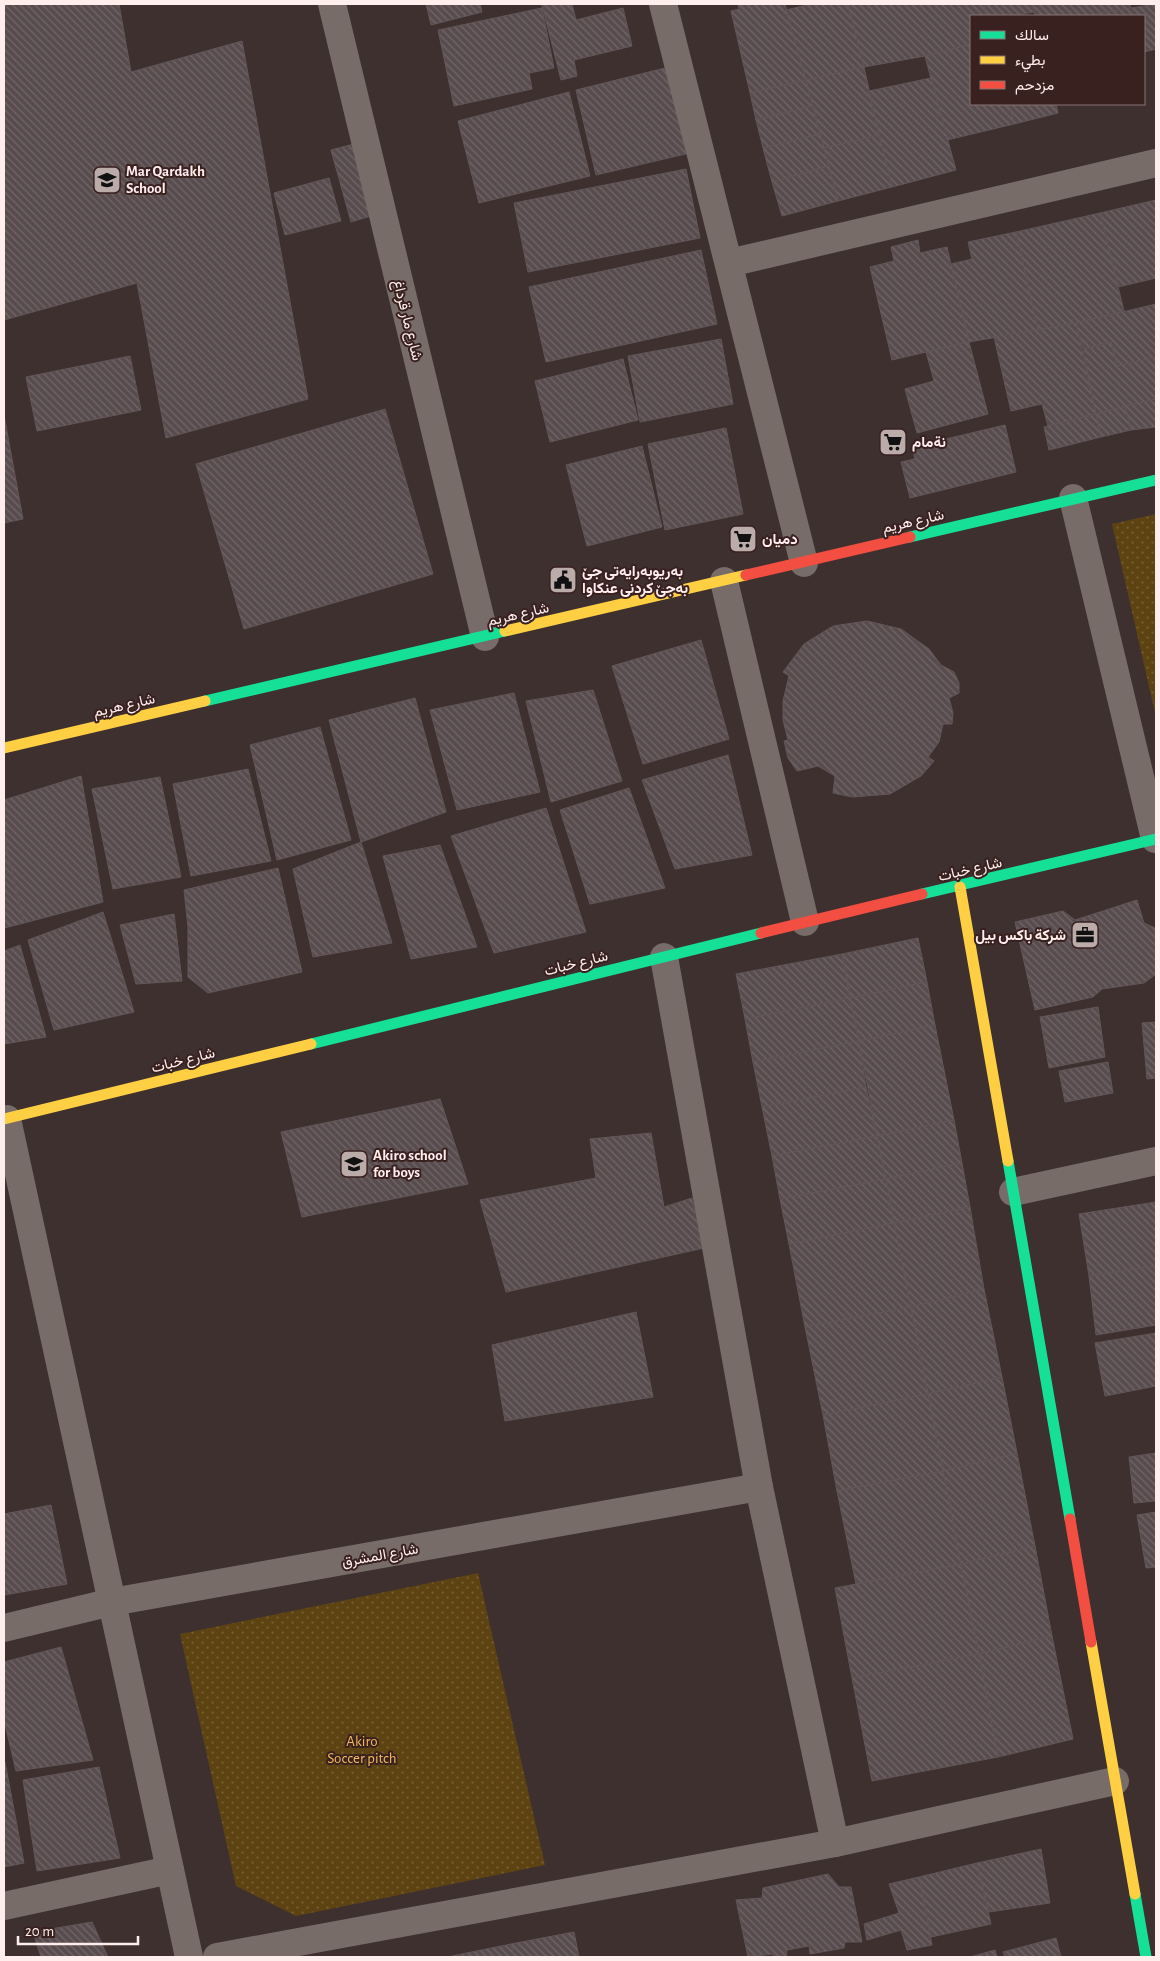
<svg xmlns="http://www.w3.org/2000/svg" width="1160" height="1961" font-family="'Alegreya Sans',Vazirmatn,sans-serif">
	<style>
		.green { fill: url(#green-dots) }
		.building { fill: url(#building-back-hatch); stroke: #625658 }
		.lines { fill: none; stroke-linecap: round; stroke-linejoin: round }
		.street { stroke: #776c67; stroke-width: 28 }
		.fast { stroke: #16e098; stroke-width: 11 }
		.slow { stroke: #ffcf43; stroke-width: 11 }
		.jam { stroke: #f24e42; stroke-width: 11 }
		.labels { text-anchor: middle; stroke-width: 4; stroke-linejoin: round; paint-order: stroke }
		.poi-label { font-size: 15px; font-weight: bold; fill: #ffeeec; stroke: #392120; text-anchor: start }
		.street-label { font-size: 15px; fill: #ffeeec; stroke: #392120 }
		.park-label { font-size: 15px; fill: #f6bc59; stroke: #392120 }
	</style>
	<defs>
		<pattern id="green-dots" width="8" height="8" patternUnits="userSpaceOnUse" patternTransform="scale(1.25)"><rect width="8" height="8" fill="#5e4312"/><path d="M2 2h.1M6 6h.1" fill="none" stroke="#765e35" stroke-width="1.8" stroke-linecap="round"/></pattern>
		<pattern id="building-back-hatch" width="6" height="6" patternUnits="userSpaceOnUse" patternTransform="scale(1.25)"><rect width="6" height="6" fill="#584c4e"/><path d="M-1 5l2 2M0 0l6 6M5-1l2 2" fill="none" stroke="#716668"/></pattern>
	</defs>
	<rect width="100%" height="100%" fill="#3d302f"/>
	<g class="green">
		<polygon points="1156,514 1156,717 1112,524"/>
		<polygon points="478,1573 545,1865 296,1916 236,1886 180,1634"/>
	</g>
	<g class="building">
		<polygon points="4,4 119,4 131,72 242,41 308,399 166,438 137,283 4,320"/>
		<polygon points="426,4 480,4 482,12 431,25"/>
		<polygon points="545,4 572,4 576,20 623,8 632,46 574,60 577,76 561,80 542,5"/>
		<polygon points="738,4 785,4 806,80 750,93 731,11 739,9"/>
		<polygon points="811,4 848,4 864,67 806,80 786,10"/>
		<polygon points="848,4 984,4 986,16 971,16 971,44 925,56 864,67"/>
		<polygon points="984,4 1033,4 1035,12 1010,16 986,16"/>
		<polygon points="1033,4 1130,4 1131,8 1087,16 1035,16"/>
		<polygon points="1156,4 1156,49 1144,52 1144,16 1100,16 1099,13"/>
		<polygon points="542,8 554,68 529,73 532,89 454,106 438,30"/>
		<polygon points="971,44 971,104 1009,104 1014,124 947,140 925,56"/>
		<polygon points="673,66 694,152 596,175 576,90"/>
		<polygon points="864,67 879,135 824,148 806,80"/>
		<polygon points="931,78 956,170 892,187 869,91"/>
		<polygon points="806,80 812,106 756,120 750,93"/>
		<polygon points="569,92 590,176 479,203 458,121"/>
		<polygon points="1009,104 1056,104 1058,113 1014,124"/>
		<polygon points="812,106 820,134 763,148 756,120"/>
		<polygon points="820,134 829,166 772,182 763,148"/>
		<polygon points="879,135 892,187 838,201 824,148"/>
		<polygon points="354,144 374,215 351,222 331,150"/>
		<polygon points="829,166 838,201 782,216 772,182"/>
		<polygon points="686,169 700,238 528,272 514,203"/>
		<polygon points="329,178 341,221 285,235 274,193"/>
		<polygon points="1156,200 1156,278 1118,287 1100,213"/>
		<polygon points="1100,213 1124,311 1076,323 1038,330 1016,232"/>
		<polygon points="1016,232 1038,330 969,342 951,264 972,259 968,242"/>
		<polygon points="918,240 920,253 947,247 969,342 892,360 870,267 894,261 891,247"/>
		<polygon points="701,250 717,324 546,362 529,287"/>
		<polygon points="1156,304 1156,357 1117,366 1111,342 1083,349 1076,323"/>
		<polygon points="1076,323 1096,414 1048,426 1042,404 1011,411 994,337"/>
		<polygon points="721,339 733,404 640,422 628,356"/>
		<polygon points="969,342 988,414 917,433 905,389 934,381 926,352"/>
		<polygon points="1111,342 1117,366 1156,357 1156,399 1096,414 1083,350"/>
		<polygon points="130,356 141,410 37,431 26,377"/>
		<polygon points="623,359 638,420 550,442 535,381"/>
		<polygon points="1156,399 1156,427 1131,430 1125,406"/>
		<polygon points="1125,406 1131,430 1101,437 1096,414"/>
		<polygon points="385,409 433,574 244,629 196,464"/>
		<polygon points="1096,414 1101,437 1049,450 1044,427"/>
		<polygon points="4,415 23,519 4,523"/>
		<polygon points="1005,425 1016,472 910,498 901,462 915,459 912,447"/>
		<polygon points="726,428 743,514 665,530 648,444"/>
		<polygon points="642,446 662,527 587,546 566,465"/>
		<polygon points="867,621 901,629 929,649 941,665 954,672 959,683 959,693 949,698 953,713 952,724 943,724 939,742 928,757 934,761 921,776 890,794 853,797 833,793 835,776 818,766 797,771 788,758 784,741 788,740 783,720 783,701 789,676 783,672 804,644 833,626"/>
		<polygon points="701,640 729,739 643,764 612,666"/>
		<polygon points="593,690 622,781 551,802 526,701"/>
		<polygon points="514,693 540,792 457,810 430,710"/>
		<polygon points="415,698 446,812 361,842 329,720"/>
		<polygon points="320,727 351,840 277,860 250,745"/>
		<polygon points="728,755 752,855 675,869 642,780"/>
		<polygon points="248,769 271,861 191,876 173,784"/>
		<polygon points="81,776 103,902 24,923 4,838 4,800"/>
		<polygon points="160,777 181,877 113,889 92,789"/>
		<polygon points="629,788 665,888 590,904 560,810"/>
		<polygon points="546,808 586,932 494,953 451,836"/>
		<polygon points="4,838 24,923 4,928"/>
		<polygon points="361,842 392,943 313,957 293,869"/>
		<polygon points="440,845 477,947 411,959 383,856"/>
		<polygon points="278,868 302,972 208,993 188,977 188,927 184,890"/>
		<polygon points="1137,900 1144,923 1155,928 1156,974 1144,983 1102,989 1093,997 1035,1010 1015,922 1063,911 1075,920"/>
		<polygon points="103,912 134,1012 54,1030 28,940"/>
		<polygon points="174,914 182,981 136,984 120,925"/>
		<polygon points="918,938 927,982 850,998 842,954"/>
		<polygon points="20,945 46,1037 4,1044 4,951"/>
		<polygon points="842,954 850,998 745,1019 736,974"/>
		<polygon points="927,982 935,1025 859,1041 850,998"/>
		<polygon points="850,998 859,1041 753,1062 745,1019"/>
		<polygon points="1098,1007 1105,1057 1049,1068 1040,1017"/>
		<polygon points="1156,1022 1156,1078 1147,1079 1142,1023"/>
		<polygon points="935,1025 954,1120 877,1136 859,1041"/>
		<polygon points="859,1041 866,1087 762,1107 753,1062"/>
		<polygon points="1108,1062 1113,1093 1065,1102 1059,1071"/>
		<polygon points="866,1087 877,1136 772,1156 762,1107"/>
		<polygon points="440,1099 468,1184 302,1217 281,1132"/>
		<polygon points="954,1120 962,1163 886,1179 877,1136"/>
		<polygon points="651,1133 664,1207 692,1198 704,1248 506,1292 480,1200 596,1178 590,1139"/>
		<polygon points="877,1136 886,1179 780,1199 772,1156"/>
		<polygon points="962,1163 970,1207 894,1223 886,1179"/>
		<polygon points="886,1179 894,1223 789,1244 780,1199"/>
		<polygon points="1156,1202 1156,1266 1089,1276 1079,1214"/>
		<polygon points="970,1207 984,1289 911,1307 894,1223"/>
		<polygon points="894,1223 911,1307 805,1327 789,1244"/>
		<polygon points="1156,1266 1156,1325 1096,1335 1089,1276"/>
		<polygon points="984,1289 1002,1377 928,1394 911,1307"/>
		<polygon points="911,1307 928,1394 823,1415 805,1327"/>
		<polygon points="636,1312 653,1397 505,1421 492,1345"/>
		<polygon points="1156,1333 1156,1386 1105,1396 1095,1343"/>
		<polygon points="1002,1377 1017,1453 943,1471 928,1394"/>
		<polygon points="928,1394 943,1471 837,1491 823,1415"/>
		<polygon points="1017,1453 1035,1546 961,1564 943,1471"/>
		<polygon points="1156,1453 1156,1501 1134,1503 1129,1457"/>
		<polygon points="943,1471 961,1564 856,1584 837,1491"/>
		<polygon points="51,1505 67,1584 4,1595 4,1514"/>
		<polygon points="1156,1512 1156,1567 1146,1568 1137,1515"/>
		<polygon points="1035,1546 1052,1636 979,1654 961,1564"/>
		<polygon points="961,1564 979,1654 852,1678 835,1588"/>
		<polygon points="1052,1636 1073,1739 998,1757 979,1654"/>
		<polygon points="61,1647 93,1760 16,1771 4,1720 4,1662"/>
		<polygon points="979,1654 998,1757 872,1781 852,1678"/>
		<polygon points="4,1762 5,1762 24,1863 4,1867"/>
		<polygon points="99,1767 120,1858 37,1871 23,1780"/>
		<polygon points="1041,1849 1050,1903 989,1912 977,1863"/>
		<polygon points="977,1863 991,1924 931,1937 919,1877"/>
		<polygon points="828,1874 839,1887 851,1887 862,1942 845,1942 844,1948 810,1954 809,1946 787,1950 786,1957 774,1957 773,1954 748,1957 736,1900 762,1898 763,1888"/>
		<polygon points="919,1877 932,1945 907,1950 901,1930 867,1940 864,1924 899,1913 889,1884"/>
		<polygon points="92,1922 108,1957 41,1957 33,1932"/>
		<polygon points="574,1932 579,1957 514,1957 511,1944"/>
		<polygon points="1056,1938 1061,1957 1005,1957 1003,1952"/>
		<polygon points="511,1944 514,1957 452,1957 452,1956"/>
		<polygon points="995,1950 997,1957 970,1957"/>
	</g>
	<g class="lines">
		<g class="street">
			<polyline points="332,4 485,637"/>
			<polyline points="663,4 804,563"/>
			<polyline points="729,263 1156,163"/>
			<polyline points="1073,498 1155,839"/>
			<polyline points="724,581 805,922"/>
			<polyline points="664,957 759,1487 835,1843"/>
			<polyline points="7,1119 189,1957"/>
			<polyline points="1013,1192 1156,1161"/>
			<polyline points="4,1628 112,1602 759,1487"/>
			<polyline points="4,1906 170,1870"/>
			<polyline points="217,1957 835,1843 1115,1781"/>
		</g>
		<g class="fast">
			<polyline points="910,537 1156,480"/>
			<polyline points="205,701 505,631"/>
			<polyline points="922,894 1156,839"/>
			<polyline points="311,1044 761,933"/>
			<polyline points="1008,1161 1070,1519"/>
			<polyline points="1135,1894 1146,1957"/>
		</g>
		<g class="slow">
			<polyline points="505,631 746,575"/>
			<polyline points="4,748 205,701"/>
			<polyline points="960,887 1008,1161"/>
			<polyline points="4,1119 311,1044"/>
			<polyline points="1091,1642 1135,1894"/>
		</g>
		<g class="jam">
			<polyline points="746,575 910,537"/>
			<polyline points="761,933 922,894"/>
			<polyline points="1070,1519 1091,1642"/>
		</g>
	</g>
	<defs>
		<symbol id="school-square" viewBox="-11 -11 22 22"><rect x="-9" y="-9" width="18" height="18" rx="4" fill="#bbacaa" stroke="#392120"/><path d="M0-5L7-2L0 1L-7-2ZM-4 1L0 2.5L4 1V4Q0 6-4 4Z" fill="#111"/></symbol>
		<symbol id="supermarket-square" viewBox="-11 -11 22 22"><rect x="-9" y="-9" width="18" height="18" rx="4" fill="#bbacaa" stroke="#392120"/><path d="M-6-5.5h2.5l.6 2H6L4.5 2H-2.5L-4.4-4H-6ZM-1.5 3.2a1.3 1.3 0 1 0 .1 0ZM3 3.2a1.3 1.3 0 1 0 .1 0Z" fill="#111"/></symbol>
		<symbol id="civic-square" viewBox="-11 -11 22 22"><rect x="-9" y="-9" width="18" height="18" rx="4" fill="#bbacaa" stroke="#392120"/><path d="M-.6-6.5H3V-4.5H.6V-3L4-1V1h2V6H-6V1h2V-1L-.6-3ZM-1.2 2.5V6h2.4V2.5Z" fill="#111"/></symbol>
		<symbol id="office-square" viewBox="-11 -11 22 22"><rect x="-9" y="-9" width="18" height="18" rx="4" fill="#bbacaa" stroke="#392120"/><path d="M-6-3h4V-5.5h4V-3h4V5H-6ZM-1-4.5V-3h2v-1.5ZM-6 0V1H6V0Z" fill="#111"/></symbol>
	</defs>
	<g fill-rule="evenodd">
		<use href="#school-square" x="91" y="164" width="32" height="32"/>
		<use href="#supermarket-square" x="877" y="426" width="32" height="32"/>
		<use href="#supermarket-square" x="727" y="523" width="32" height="32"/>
		<use href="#civic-square" x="547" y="564" width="32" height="32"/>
		<use href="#office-square" x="1069" y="919" width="32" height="32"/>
		<use href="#school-square" x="338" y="1148" width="32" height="32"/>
	</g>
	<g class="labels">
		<g class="poi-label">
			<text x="126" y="176">Mar Qardakh<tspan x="126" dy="17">School</tspan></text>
			<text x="912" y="447">نةمام</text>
			<text x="762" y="544">دميان</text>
			<text x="582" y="576">بەریوبەرایەتی جێ<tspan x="582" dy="17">بەجێ کردنی عنکاوا</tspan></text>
			<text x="1066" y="940" text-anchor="end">شركة باكس بيل</text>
			<text x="373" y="1160">Akiro school<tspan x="373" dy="17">for boys</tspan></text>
		</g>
		<g class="street-label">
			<text transform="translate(408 320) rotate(76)" y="5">شارع مار قرداغ</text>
			<text transform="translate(913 521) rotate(-13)" y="5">شارع هريم</text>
			<text transform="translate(518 614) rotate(-13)" y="5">شارع هريم</text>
			<text transform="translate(124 705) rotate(-13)" y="5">شارع هريم</text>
			<text transform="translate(970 869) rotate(-13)" y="5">شارع خبات</text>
			<text transform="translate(576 963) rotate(-14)" y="5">شارع خبات</text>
			<text transform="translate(183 1060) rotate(-14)" y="5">شارع خبات</text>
			<text transform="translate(380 1555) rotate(-10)" y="5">شارع المشرق</text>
		</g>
		<g class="park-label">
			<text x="362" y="1746">Akiro<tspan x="362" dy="17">Soccer pitch</tspan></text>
		</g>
	</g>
	<rect width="1160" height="1961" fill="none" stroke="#ffeeec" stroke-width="10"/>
	<rect x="970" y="15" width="175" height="90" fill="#392120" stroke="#887372"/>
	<rect x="980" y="31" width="25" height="8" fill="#16e098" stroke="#887372"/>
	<text x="1015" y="40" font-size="15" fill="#ffeeec">سالك</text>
	<rect x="980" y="56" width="25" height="8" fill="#ffcf43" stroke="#887372"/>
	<text x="1015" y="65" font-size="15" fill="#ffeeec">بطيء</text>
	<rect x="980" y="81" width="25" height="8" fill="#f24e42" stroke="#887372"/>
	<text x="1015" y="90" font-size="15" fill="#ffeeec">مزدحم</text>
	<path d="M18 1936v8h120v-8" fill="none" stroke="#ffeeec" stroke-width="2.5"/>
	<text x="25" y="1936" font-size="15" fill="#ffeeec" stroke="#392120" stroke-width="4" paint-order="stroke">20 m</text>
</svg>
